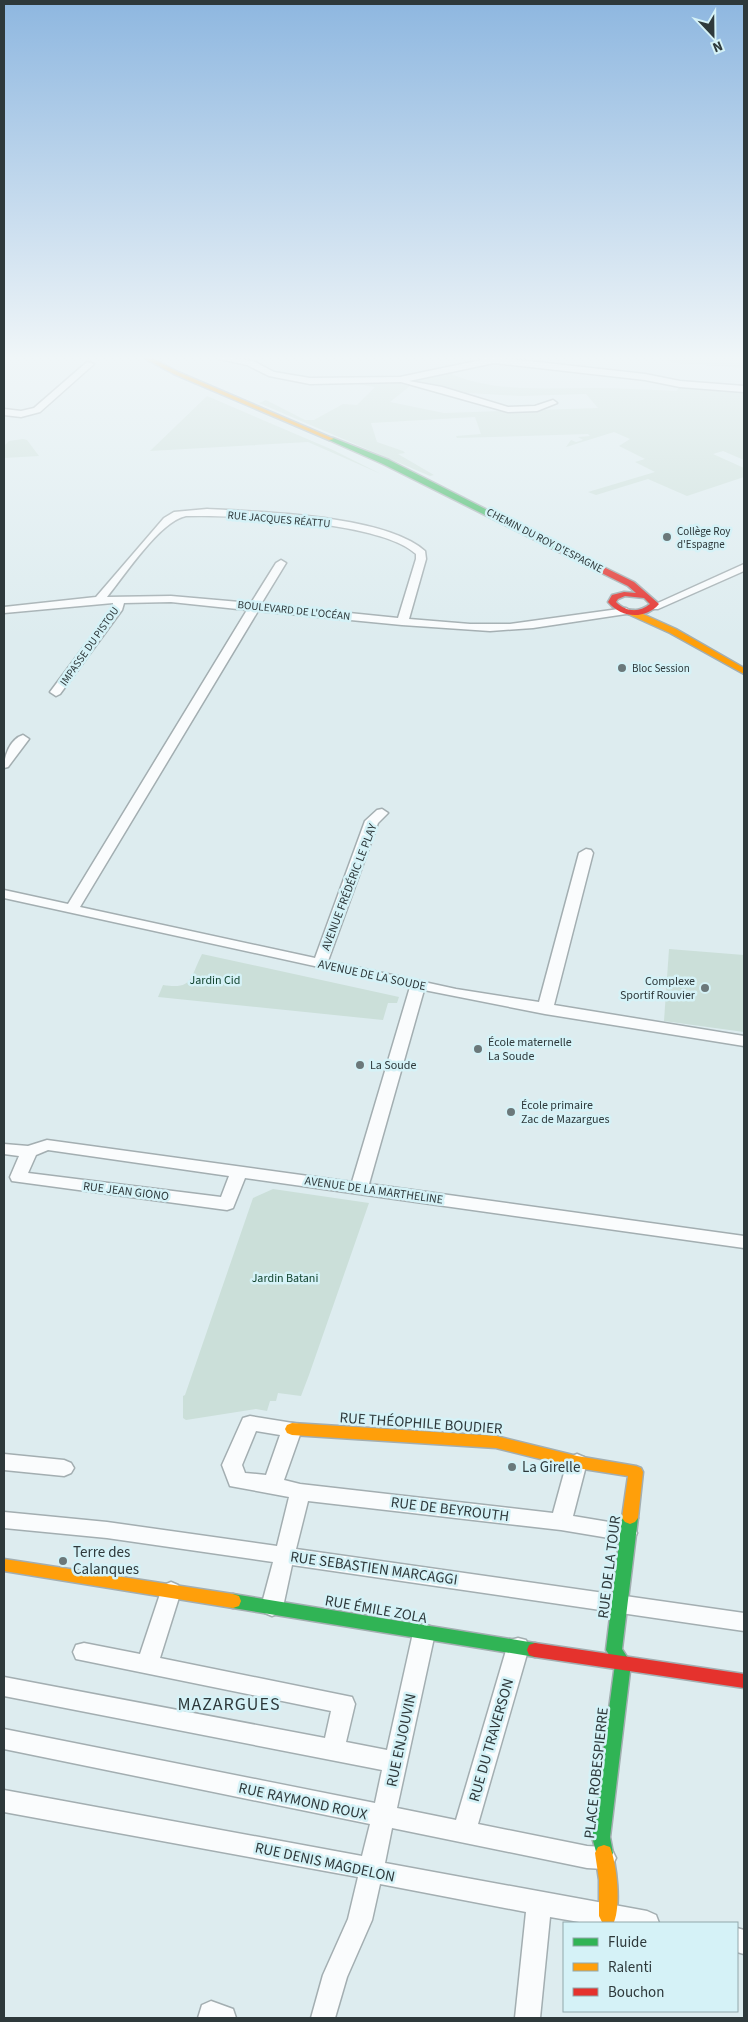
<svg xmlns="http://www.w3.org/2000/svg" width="748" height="2022" font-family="'Source Sans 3',sans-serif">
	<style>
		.green { fill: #cbdfd9 }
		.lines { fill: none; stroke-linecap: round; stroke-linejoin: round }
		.street-casing { stroke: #a3aeb1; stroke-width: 3 }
		.fast-casing { stroke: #a3aeb1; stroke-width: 3 }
		.slow-casing { stroke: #a3aeb1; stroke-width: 3 }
		.jam-casing { stroke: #a3aeb1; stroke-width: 3 }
		.street { fill: #fafcfd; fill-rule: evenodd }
		.fast { fill: #30b455; fill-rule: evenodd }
		.slow { fill: #ff9f0a; fill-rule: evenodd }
		.jam { fill: #e5322d; fill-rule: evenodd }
		.poi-dot { fill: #6b787a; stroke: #d5f2f7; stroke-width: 2 }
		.labels { text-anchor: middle; stroke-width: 5; stroke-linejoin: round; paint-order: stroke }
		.far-street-label { font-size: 11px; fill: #2e393b; stroke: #d5f2f7 }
		.far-poi-label { font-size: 11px; fill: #2e393b; stroke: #d5f2f7; text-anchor: start }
		.street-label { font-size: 12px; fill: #2e393b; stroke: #d5f2f7 }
		.park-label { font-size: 12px; fill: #0c3f29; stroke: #d5f2f7 }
		.poi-label { font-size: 12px; fill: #2e393b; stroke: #d5f2f7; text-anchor: start }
		.near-street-label { font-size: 15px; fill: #2e393b; stroke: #d5f2f7 }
		.near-poi-label { font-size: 15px; fill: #2e393b; stroke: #d5f2f7; text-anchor: start }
		.near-quarter-label { font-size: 18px; letter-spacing: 1px; fill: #2e393b; stroke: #d5f2f7 }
	</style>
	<rect width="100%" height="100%" fill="#ddecef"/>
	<g class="green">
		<polygon points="654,356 744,356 744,368 675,363"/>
		<path d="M447,372c45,21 97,16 146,16 28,0 56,2 84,3l2,-6 65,4v71l-21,-9 -10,3 31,14v9l-57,19 -39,-17 -52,16 -8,-3 67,-20 -20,-10 10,-3 -26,-13 11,-7 -16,-7 -48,15 5,-7 5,2 7,-2 -5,-3 12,-1 -2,-2 -131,4 -1,-2 25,-2 -6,-17 -104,6 6,19 26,9 2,2 -7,1 36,21 -4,1 -171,-73 7,-3 39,20h9l29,-16 14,1 18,-18 -30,-5h49l16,4 -20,16 54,11 154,-5 -12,-14 -65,2 -53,-3 -4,3 -59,-15z"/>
		<polygon points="207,396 333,450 381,474 308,442 150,451"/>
		<polygon points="23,439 27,440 39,456 4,458 4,446 9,441"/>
		<polygon points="669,949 744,955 744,1032 664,1021"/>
		<path d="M202,954l188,41 9,2 -2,6h-9l-5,17 -225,-23 5,-12c30,5 27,-7 39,-31z"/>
		<polygon points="273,1189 369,1203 309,1375 301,1396 278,1393 276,1401 270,1401 267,1411 256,1409 186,1420 183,1418 183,1396 185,1395 253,1198"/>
	</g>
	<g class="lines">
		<defs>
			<g id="street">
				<polygon points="220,356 253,361 274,372 310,378 400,377 481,360 481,357 484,356 645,374 680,381 744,386 744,392 680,387 645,380 494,363 409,381 442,387 508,407 535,406 553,400 557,403 537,411 508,412 401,382 310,384 269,376 247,365 220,359"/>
				<polygon points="87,362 94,364 40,412 21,417 4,415 4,409 21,411 34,408"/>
				<path d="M207,509c53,3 178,6 218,42l1,8 -17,60 61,5h40l116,-16 5,3 -5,3 -93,14 -43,3 -88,-6 -144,-14 -178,296 235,51 50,-137 12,-11 5,-1 6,4 -10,10 -50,138 128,28 83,13 40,-149 7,-4 5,1 2,3 -39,152 190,31v10l-199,-32 -121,-24 -55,194 375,52v12l-499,-70 -12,30 -6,2 -215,-29 -2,-4 9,-21 -15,-2v-10l24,2 19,-6 305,42 58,-195 -406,-89v-8l64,14 179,-294 -76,-8 -47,1 -2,7 -62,84 -4,2 -6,-4 63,-84v-5l-109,10v-6l92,-10 68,-79 10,-6zM186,516c50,-1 195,5 230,38v5l-18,59 -137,-14 25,-41 -5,-3 -5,3 -25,40 -80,-7 -64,1c18,-22 53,-76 79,-81zM48,1150l181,26 -8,21 -193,-24 8,-18z"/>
				<polygon points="744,564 744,571 658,609 650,609 649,607"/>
				<path d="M23,735l6,4 -21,28 -4,1c0,-12 6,-29 19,-33z"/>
				<path d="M250,1416l49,8 3,5 -18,51 16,4 253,29 14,-51 3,-5 7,-3 7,3 3,5 -14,54 54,9 7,2 3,6 -3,6 -7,2 -66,-11 -253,-29 -12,48 448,64v18l-452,-66 -9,42 -4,6 -7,3 -7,-3 -4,-6 12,-45 -166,-24 -103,-10v-16l103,10 170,24 12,-49 -59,-11 -8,-21 21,-47zM256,1431l24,4 -14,40 -21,-2 -3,-8z"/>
				<polygon points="4,1454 64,1460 71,1463 74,1468 71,1473 64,1476 4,1470"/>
				<polygon points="171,1582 178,1585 181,1591 160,1658 352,1697 355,1704 346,1742 387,1750 413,1633 416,1627 424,1624 432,1627 435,1633 397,1808 456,1820 507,1647 510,1640 518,1638 526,1640 529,1647 478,1824 587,1846 604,1847 612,1850 616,1858 612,1866 604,1869 587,1868 392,1828 385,1863 647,1911 656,1915 659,1923 585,1923 550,1917 540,2018 515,2018 526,1912 380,1884 372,1920 347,1977 335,2018 311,2018 323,1975 348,1919 358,1877 4,1812 4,1790 362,1856 370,1824 4,1749 4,1729 375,1803 382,1770 4,1696 4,1677 325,1738 331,1711 76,1659 73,1652 76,1645 84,1643 140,1654 161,1591 164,1585"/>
				<polygon points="737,1928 744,1930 744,1954 737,1952"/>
				<polygon points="211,2001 233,2009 236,2018 198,2018 202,2005"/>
			</g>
			<g id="fast">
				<polygon points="329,438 333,438 389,460 566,550 559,552 383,464 329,440"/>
				<polygon points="630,1512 635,1514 638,1518 622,1649 631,1663 610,1837 613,1853 610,1859 604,1861 598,1859 592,1837 615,1664 606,1650 622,1518 625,1514"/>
				<polygon points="233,1594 535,1643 541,1645 543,1650 541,1655 535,1657 233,1608 227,1606 225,1601 227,1596"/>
			</g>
			<g id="slow">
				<polygon points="140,356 148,356 178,372 334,439 329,440 174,374"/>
				<polygon points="628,610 634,610 676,629 744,668 744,674 670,633 628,614"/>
				<polygon points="292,1423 496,1436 577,1456 636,1466 641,1468 643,1472 638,1518 635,1522 630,1524 625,1522 622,1518 628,1476 577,1468 496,1448 292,1435 287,1433 285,1429 287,1425"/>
				<polygon points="4,1559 233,1594 239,1596 241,1601 239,1606 233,1608 4,1571"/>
				<path d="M604,1845l6,2c7,17 11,59 4,75h-12l-3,-6v-36l-4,-27 3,-6z"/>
			</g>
			<g id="jam">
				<path d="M559,548h6l69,34 25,22c-14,16 -38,14 -51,-2l4,-7 12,-3 12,1 -8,-7 -69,-34zM625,596l19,2 6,6c-11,9 -24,8 -34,-2l2,-3z"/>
				<polygon points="535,1643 744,1674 744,1688 535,1657 529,1655 527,1650 529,1645"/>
			</g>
		</defs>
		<use href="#street" class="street-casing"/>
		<use href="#fast" class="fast-casing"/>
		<use href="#slow" class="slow-casing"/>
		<use href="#jam" class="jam-casing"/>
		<use href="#street" class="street"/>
		<use href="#fast" class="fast"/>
		<use href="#slow" class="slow"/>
		<use href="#jam" class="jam"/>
	</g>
	<linearGradient id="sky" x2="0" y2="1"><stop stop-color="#8eb7e0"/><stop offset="0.56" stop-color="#f0f6f8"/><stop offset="1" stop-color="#f0f6f8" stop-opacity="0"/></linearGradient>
	<rect width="748" height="639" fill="url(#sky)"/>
	<g class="poi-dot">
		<circle cx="667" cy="537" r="5"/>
		<circle cx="622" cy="668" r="5"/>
		<circle cx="705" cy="988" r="5"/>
		<circle cx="478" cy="1049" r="5"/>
		<circle cx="360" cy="1065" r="5"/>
		<circle cx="511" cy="1112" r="5"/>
		<circle cx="512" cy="1467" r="5"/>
		<circle cx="63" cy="1561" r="5"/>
	</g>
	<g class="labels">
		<g class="far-street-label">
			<text transform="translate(279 519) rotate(5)" y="4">RUE JACQUES RÉATTU</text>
			<text transform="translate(545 540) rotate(27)" y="4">CHEMIN DU ROY D'ESPAGNE</text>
			<text transform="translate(294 610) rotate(6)" y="4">BOULEVARD DE L'OCÉAN</text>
			<text transform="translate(89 646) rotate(-55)" y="4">IMPASSE DU PISTOU</text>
		</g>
		<g class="far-poi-label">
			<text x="677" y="535">Collège Roy<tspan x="677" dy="13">d'Espagne</tspan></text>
			<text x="632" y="672">Bloc Session</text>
		</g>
		<g class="street-label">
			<text transform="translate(349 887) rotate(-69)" y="4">AVENUE FRÉDÉRIC LE PLAY</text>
			<text transform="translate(372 975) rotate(12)" y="4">AVENUE DE LA SOUDE</text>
			<text transform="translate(374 1190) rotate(8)" y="4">AVENUE DE LA MARTHELINE</text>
			<text transform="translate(126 1191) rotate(7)" y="4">RUE JEAN GIONO</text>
		</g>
		<g class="park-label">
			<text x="215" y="984">Jardin Cid</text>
			<text x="285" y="1282">Jardin Batani</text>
		</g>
		<g class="poi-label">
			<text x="695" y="985" text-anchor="end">Complexe<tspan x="695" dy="14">Sportif Rouvier</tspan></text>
			<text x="488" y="1046">École maternelle<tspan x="488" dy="14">La Soude</tspan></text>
			<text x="370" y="1069">La Soude</text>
			<text x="521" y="1109">École primaire<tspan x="521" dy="14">Zac de Mazargues</tspan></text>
		</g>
		<g class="near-street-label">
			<text transform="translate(421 1423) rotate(4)" y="5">RUE THÉOPHILE BOUDIER</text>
			<text transform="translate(450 1509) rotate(7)" y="5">RUE DE BEYROUTH</text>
			<text transform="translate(609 1567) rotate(-83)" y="5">RUE DE LA TOUR</text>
			<text transform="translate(374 1568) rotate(8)" y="5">RUE SEBASTIEN MARCAGGI</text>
			<text transform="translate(376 1609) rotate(10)" y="5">RUE ÉMILE ZOLA</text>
			<text transform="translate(401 1740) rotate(-78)" y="5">RUE ENJOUVIN</text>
			<text transform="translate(491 1740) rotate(-74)" y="5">RUE DU TRAVERSON</text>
			<text transform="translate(596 1773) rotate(-84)" y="5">PLACE ROBESPIERRE</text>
			<text transform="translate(303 1801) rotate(12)" y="5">RUE RAYMOND ROUX</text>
			<text transform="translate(325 1862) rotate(12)" y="5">RUE DENIS MAGDELON</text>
		</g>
		<g class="near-poi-label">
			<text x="522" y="1472">La Girelle</text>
			<text x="73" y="1557">Terre des<tspan x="73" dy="17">Calanques</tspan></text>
		</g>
		<g class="near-quarter-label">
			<text x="229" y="1710">MAZARGUES</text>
		</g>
	</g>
	<rect width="748" height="2022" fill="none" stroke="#2e393b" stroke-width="10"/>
	<rect x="563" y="1922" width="175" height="90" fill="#d5f2f7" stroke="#92a8ac"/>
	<rect x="573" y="1938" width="25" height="8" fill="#30b455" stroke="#92a8ac"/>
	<text x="608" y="1947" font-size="15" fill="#2e393b">Fluide</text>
	<rect x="573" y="1963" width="25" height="8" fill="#ff9f0a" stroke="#92a8ac"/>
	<text x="608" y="1972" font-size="15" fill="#2e393b">Ralenti</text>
	<rect x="573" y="1988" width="25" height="8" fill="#e5322d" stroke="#92a8ac"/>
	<text x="608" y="1997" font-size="15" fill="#2e393b">Bouchon</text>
	<g transform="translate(713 35) rotate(158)" stroke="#d5f2f7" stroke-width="4" paint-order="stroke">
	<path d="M0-4L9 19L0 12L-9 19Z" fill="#2e393b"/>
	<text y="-8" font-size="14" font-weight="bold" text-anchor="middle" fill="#2e393b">N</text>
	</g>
</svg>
